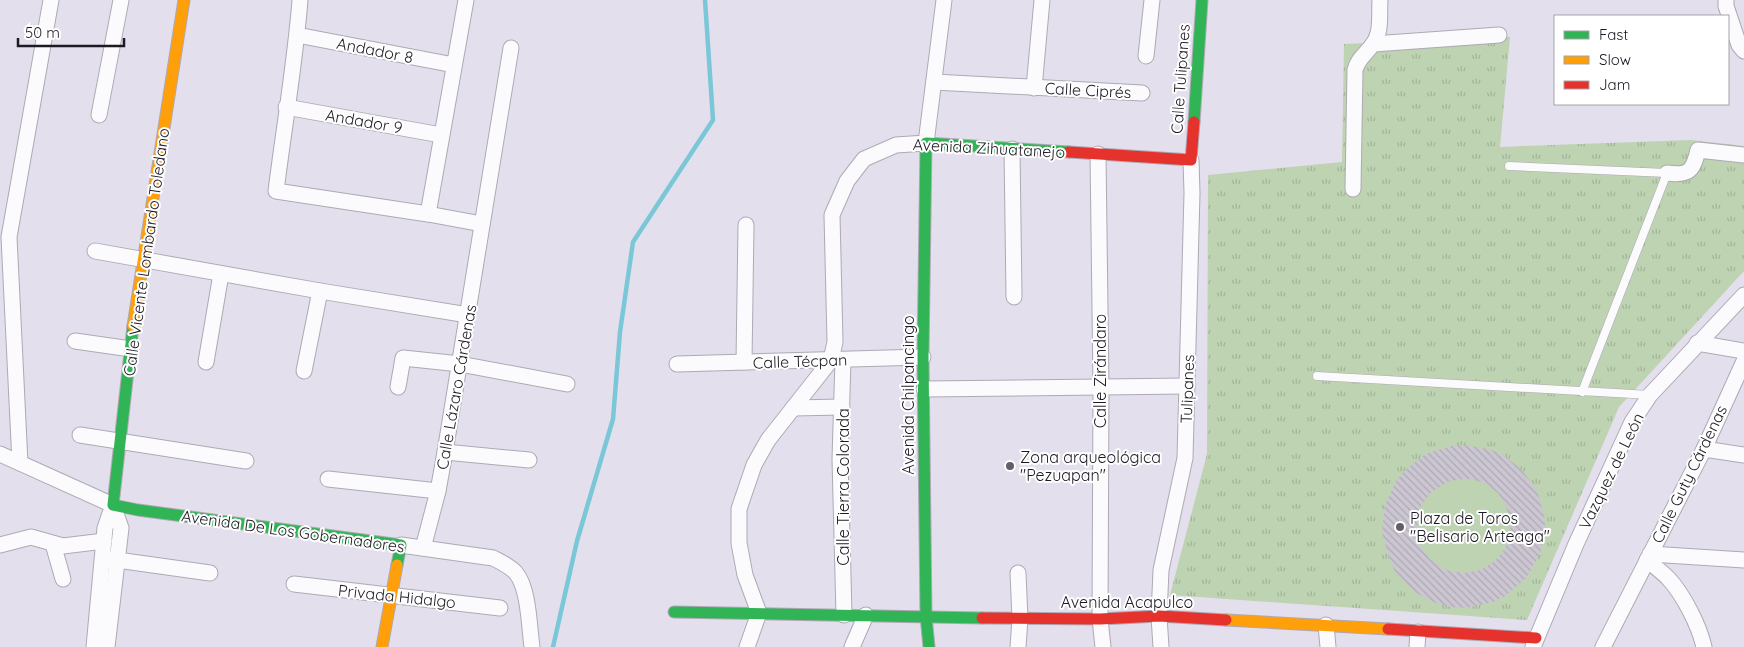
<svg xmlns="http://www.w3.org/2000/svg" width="1744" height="647" font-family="Quicksand,sans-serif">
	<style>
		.park { fill: url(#park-tufts) }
		.pitch { fill: #bdd3b1 }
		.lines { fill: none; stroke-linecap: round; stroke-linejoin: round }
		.stream { stroke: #7ac7d7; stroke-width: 4.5 }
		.building { fill: url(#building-back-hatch); fill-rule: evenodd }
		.lane-casing { stroke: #aea9b4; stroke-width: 9 }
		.street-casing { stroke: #aea9b4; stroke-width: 17 }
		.fast-casing { stroke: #aea9b4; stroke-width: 13 }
		.slow-casing { stroke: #aea9b4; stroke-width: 13 }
		.jam-casing { stroke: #aea9b4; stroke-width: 13 }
		.lane { stroke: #fbfafc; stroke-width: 8 }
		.street { stroke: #fbfafc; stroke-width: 15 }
		.fast { stroke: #30b455; stroke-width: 11 }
		.slow { stroke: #ff9f0a; stroke-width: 11 }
		.jam { stroke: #e5322d; stroke-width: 11 }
		.poi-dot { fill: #635f6a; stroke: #fff; stroke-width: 2 }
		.labels { text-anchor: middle; stroke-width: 4; stroke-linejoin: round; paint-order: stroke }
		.street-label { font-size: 16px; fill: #1d1a23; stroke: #fff }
		.poi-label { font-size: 16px; fill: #1d1a23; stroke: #fff; text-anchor: start }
	</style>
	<defs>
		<pattern id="park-tufts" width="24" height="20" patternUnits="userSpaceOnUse" patternTransform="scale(1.25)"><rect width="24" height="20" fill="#bdd3b1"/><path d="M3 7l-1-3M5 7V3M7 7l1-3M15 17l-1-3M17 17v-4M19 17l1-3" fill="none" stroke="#a2b598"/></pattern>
		<pattern id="building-back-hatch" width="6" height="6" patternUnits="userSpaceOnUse" patternTransform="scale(1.25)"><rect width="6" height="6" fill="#cbc6d2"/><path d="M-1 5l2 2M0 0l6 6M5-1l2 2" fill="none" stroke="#aeaab4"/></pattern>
	</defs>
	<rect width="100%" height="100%" fill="#e4dfed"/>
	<polygon class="park" points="1510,37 1500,147 1691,140 1744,146 1744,271 1619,407 1527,620 1170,595 1207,454 1208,175 1342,162 1344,44"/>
	<circle class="pitch" cx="1464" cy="526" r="47"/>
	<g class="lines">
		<polyline class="stream" points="553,647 577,541 613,419 620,332 633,242 713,120 705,0"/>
	</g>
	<path class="building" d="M1465,445l26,5 12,5 19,15 15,21 7,24 1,13 -5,26 -14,24 -21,18 -12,6 -27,6 -14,-1 -14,-3 -24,-12 -19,-21 -6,-12 -7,-27 3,-27 11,-24 9,-11 21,-16 25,-8zM1464,479h8l14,5 12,9 8,12 5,22 -6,22 -10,12 -14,9 -16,3 -16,-2 -7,-3 -13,-10 -9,-13 -3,-16v-8l4,-15 9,-13 19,-12z"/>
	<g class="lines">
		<defs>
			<g id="lane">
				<polyline points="1509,166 1667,173 1582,392"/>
				<polyline points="1317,376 1650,395"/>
			</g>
			<g id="street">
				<path d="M300,0c-5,64 -16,127 -24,191l152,23 54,10"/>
				<polyline points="1726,0 1726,6 1739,45 1744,51"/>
				<polyline points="297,35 454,65"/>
				<polyline points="1373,44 1499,35"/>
				<polyline points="1146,56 1152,0"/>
				<polyline points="934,82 1142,93"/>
				<polyline points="1034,88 1042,0"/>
				<polyline points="286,107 441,135"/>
				<polyline points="99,115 121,0"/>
				<polyline points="1012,149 1014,297"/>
				<polyline points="1098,154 1101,387 1100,619 1103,647"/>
				<path d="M1667,173c22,3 26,-2 31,-23l46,5"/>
				<path d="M1353,189l2,-119c3,-12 11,-16 18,-26 9,-12 6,-30 7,-44"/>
				<polyline points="428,214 466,0"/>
				<polyline points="95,251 320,291 468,315"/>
				<polyline points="75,341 131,349"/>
				<polyline points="1697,343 1744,351"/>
				<polyline points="843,360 840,459 844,615"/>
				<polyline points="206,362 221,274"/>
				<polyline points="744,362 746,225"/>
				<polyline points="677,364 923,357"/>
				<polyline points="304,371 320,291"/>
				<polyline points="398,387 403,358 460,364 567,384"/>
				<polyline points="924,389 1187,386"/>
				<polyline points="793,408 842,407"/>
				<polyline points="80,435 246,461"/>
				<polyline points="1704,449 1744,455"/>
				<polyline points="445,452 529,460"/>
				<polyline points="0,454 113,505"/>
				<polyline points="20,463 9,237 51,0"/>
				<polyline points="328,479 438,491"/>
				<polyline points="53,544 63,579"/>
				<polyline points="0,545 31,537 63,546 104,541"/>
				<path d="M401,545l92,13c8,4 17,8 23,15 13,16 13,53 16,74"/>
				<polyline points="423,548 438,491 445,452 511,48"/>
				<polyline points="1650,554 1744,560"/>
				<polyline points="110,559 210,573"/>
				<path d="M1647,560c7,6 14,11 21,18 15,16 31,47 36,69"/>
				<polyline points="294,584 500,608"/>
				<polyline points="1326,625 1328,647"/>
				<polyline points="94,647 105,528 113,505"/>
				<polyline points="107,647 121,528 113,505"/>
				<polyline points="747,647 759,613 745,575 739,543 739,509 754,465 768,440 831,360 835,342 832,215 847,181 864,159 896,145 926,143 944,0"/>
				<polyline points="852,647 866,615"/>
				<polyline points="1018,647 1020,619 1018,573"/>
				<polyline points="1161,647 1159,616 1161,570 1185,458 1192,193 1191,160"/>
				<polyline points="1417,647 1418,632"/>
				<polyline points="1533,647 1576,544 1632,422 1650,395 1744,295"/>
				<polyline points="1603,647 1704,449 1744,361"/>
			</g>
			<g id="fast">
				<polyline points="1194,122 1202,0"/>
				<polyline points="133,326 113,505 138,510 401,545 397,565"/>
				<polyline points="674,612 982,618"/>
				<polyline points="929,647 926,616 923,357 926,143 1069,152"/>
			</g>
			<g id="slow">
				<polyline points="133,326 184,0"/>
				<polyline points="1226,620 1388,629"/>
				<polyline points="382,647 397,565"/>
			</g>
			<g id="jam">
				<polyline points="1069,152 1191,160 1194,122"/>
				<polyline points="982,618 1100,619 1159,616 1226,620"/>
				<polyline points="1388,629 1536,638"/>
			</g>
		</defs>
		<use href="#lane" class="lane-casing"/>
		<use href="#street" class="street-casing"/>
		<use href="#fast" class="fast-casing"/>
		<use href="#slow" class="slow-casing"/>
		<use href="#jam" class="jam-casing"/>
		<use href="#lane" class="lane"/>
		<use href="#street" class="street"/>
		<use href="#fast" class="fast"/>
		<use href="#slow" class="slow"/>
		<use href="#jam" class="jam"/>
	</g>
	<g class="poi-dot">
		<circle cx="1010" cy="466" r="5"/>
		<circle cx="1400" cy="527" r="5"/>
	</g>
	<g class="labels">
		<g class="street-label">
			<text transform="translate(375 50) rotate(11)" y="6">Andador 8</text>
			<text transform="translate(1180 79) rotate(-86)" y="6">Calle Tulipanes</text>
			<text transform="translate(1088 90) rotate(3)" y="6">Calle Ciprés</text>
			<text transform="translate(364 121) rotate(10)" y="6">Andador 9</text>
			<text transform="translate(989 148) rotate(3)" y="6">Avenida Zihuatanejo</text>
			<text transform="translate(146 252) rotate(-82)" y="6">Calle Vicente Lombardo Toledano</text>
			<text transform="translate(800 361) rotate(-2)" y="6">Calle Técpan</text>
			<text transform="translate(1100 371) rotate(-90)" y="6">Calle Zirándaro</text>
			<text transform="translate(456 387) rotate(-80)" y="6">Calle Lázaro Cárdenas</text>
			<text transform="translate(1187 389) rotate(-88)" y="6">Tulipanes</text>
			<text transform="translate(908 395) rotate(-90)" y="6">Avenida Chilpancingo</text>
			<text transform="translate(1611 471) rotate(-64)" y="6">Vazquez de León</text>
			<text transform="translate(1689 474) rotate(-64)" y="6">Calle Guty Cárdenas</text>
			<text transform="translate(843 487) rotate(-90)" y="6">Calle Tierra Colorada</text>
			<text transform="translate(293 531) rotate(8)" y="6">Avenida De Los Gobernadores</text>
			<text transform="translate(397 596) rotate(6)" y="6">Privada Hidalgo</text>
			<text x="1127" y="608">Avenida Acapulco</text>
		</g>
		<g class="poi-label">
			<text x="1020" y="463">Zona arqueológica<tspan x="1020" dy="18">"Pezuapan"</tspan></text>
			<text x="1410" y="524">Plaza de Toros<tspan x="1410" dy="18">"Belisario Arteaga"</tspan></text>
		</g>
	</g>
	<rect x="1554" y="15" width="175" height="90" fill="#ffffff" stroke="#a5a3a7"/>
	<rect x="1564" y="31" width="25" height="8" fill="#30b455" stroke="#a5a3a7"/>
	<text x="1599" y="40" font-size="15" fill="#1d1a23">Fast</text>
	<rect x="1564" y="56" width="25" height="8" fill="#ff9f0a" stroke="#a5a3a7"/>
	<text x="1599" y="65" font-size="15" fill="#1d1a23">Slow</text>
	<rect x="1564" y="81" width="25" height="8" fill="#e5322d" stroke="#a5a3a7"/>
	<text x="1599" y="90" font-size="15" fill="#1d1a23">Jam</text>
	<path d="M18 38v8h106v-8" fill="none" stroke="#1d1a23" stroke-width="2.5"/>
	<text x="25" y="38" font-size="15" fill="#1d1a23" stroke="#ffffff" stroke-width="4" paint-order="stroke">50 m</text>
</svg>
